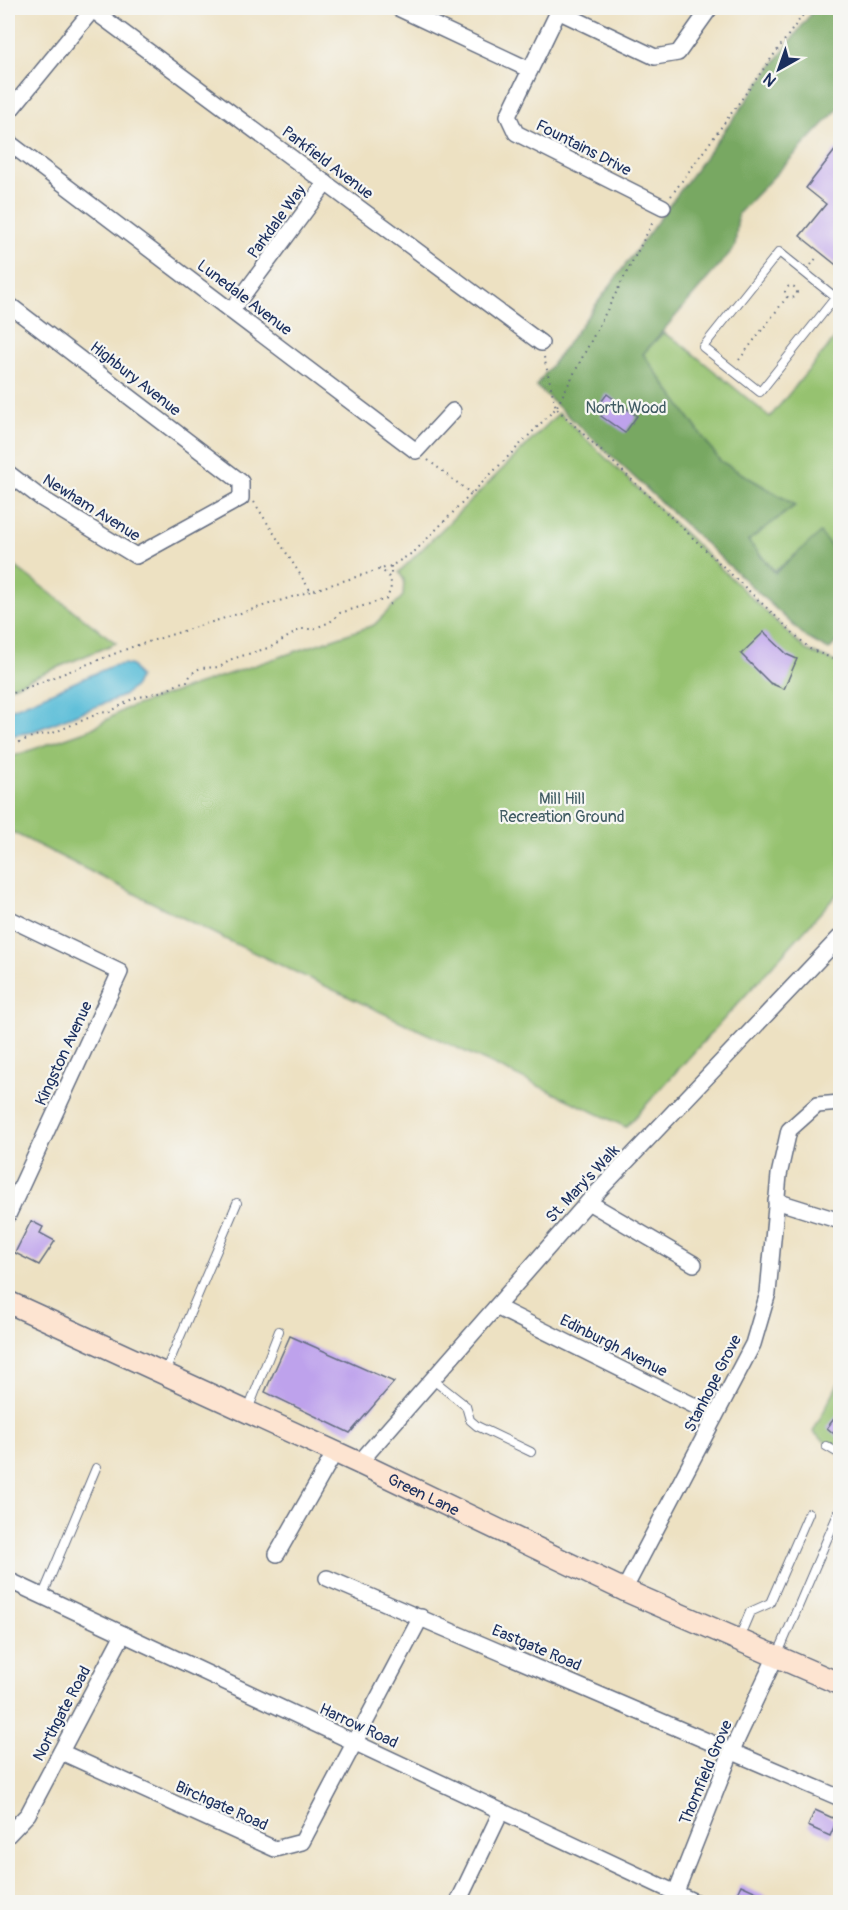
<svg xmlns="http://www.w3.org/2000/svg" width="848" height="1910" font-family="Pangolin,sans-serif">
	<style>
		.green { fill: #96c270; stroke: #587867; stroke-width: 1.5 }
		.forest { fill: #78a862; stroke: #4a6c60; stroke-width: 1.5 }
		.water { fill: #5abdd8; stroke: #3a769b; stroke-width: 1.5 }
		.building { fill: #bea2ec }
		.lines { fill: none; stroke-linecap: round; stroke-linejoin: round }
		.lane-casing { stroke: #646d81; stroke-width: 10 }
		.street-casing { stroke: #646d81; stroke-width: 18 }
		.secondary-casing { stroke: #646d81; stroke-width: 24 }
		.path { stroke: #646d81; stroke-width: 2; stroke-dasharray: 1.5 4.5; stroke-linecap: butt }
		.lane { stroke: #fff; stroke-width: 8 }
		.street { stroke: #fff; stroke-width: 15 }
		.secondary { stroke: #fde4d1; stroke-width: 21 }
		.labels { text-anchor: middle; stroke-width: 4.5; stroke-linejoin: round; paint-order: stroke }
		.street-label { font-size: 16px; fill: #1b2f5e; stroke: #f6f6f2 }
		.park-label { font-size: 16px; fill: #405b63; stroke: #f6f6f2 }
	</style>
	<rect width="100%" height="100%" fill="#f6f6f2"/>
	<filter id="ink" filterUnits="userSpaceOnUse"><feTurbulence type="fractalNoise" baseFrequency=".0167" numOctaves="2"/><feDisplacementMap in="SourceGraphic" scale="12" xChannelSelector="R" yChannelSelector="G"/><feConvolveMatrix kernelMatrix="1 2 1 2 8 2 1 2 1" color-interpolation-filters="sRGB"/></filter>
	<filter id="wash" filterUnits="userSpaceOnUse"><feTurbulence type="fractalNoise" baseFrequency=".008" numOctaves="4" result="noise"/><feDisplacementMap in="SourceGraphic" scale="24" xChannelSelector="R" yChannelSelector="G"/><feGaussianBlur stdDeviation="1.35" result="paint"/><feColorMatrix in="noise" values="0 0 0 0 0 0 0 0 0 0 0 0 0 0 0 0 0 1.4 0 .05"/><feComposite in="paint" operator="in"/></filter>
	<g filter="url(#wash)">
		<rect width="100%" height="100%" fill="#ede1c2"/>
		<g class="green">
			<polygon points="840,332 840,556 820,535 775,571 748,541 796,505 720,461 643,354 663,333 679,342 770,417"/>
			<polygon points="559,413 806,650 840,664 840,891 626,1127 225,939 8,830 8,758 91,729 125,709 374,625 403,596 404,580 399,572"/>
			<polygon points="8,561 116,643 8,688"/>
			<polygon points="840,1380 840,1454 813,1432"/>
		</g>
		<polygon class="forest" points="815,8 840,8 840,107 738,214 735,247 643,354 720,461 795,505 748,541 775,573 820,533 840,557 840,638 829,650 807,638 536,386"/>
		<polygon class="water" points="124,664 132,666 139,677 135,686 123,696 31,732 8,736 8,711 112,666"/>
		<g id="blocks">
			<g class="building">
				<polygon points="840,144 840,268 800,236 826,204 806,188"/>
				<polygon points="607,394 637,416 625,433 601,416 606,409 599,405"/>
				<polygon points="764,632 788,655 797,659 784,689 770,683 741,654"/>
				<polygon points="31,1221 43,1227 40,1233 55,1241 39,1265 15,1253"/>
				<polygon points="290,1336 394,1382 350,1433 265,1392"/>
				<polygon points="840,1411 840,1439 827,1428"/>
				<polygon points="815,1810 837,1820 830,1836 808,1826"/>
				<polygon points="741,1885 752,1890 778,1902 733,1902"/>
			</g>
		</g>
	</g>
	<g filter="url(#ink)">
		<use href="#blocks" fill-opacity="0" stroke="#646d81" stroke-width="1.5"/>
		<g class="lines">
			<defs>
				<g id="lane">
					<polyline points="835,298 760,392 703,347 779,252 840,301"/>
					<polyline points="165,1372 237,1203"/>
					<polyline points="432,1379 466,1406 470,1420 477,1426 531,1452"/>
					<polyline points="248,1410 279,1331"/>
					<polyline points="826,1446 840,1454"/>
					<polyline points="42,1597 96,1468"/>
					<polyline points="739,1638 750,1612 770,1603 809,1513"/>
					<polyline points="777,1656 840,1509"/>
				</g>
				<g id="street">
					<polyline points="90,8 541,343"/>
					<polyline points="398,8 530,70"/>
					<polyline points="560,8 508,116 516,133 663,207"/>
					<polyline points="558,11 655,57 678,53 710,8"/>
					<polyline points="8,113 94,8"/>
					<polyline points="8,142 416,451 453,411"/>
					<polyline points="8,304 241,482 241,498 136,556 41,498 8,473"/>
					<polyline points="232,310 326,183"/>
					<polyline points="8,918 120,972 8,1215"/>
					<polyline points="776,1201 840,1221"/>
					<polyline points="588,1202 694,1264"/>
					<polyline points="496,1307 715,1416"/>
					<polyline points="359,1463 588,1202 840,937"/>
					<polyline points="277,1554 335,1452"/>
					<polyline points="327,1578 840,1798"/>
					<polyline points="8,1580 695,1902"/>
					<polyline points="624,1590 753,1344 768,1293 779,1175 789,1130 817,1105 840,1103"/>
					<polyline points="61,1752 275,1849 302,1842 421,1617"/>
					<polyline points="8,1835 28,1814 123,1634"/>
					<polyline points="458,1902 501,1812"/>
					<polyline points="672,1902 732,1750 776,1656"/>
				</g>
				<g id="secondary">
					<path id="s1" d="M8,1302l351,161 265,127 216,94"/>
				</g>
			</defs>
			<use href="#lane" class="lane-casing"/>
			<use href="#street" class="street-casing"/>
			<use href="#secondary" class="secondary-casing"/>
			<g class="path">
				<polyline points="671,196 808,8"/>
				<polyline points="811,265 817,257"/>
				<circle cx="791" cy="292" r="6"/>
				<polyline points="544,357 556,408 810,649 840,662"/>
				<polyline points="739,360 787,297"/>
				<polyline points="428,460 473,495"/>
				<polyline points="254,502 310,590"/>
				<polyline points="391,566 391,577"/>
				<polyline points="386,599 393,608"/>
				<polyline points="8,695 132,647 391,566 414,552 556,408 654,220"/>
				<path d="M8,747l26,-11 19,-3 49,-21 6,1 24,-14 35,-9 15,-8h5l4,-8 9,-6 20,-1 12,-8 39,-12 30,-18h12l17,-7 10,-9 46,-14c8,-13 7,-23 -7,-30"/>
			</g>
			<use href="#lane" class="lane"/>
			<use href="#street" class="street"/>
			<use href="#secondary" class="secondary"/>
		</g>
	</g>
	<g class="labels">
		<g class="street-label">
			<text transform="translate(584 147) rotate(27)" y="6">Fountains Drive</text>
			<text transform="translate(328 162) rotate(37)" y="6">Parkfield Avenue</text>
			<text transform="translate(276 221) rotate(-54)" y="6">Parkdale Way</text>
			<text transform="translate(245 297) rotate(37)" y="6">Lunedale Avenue</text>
			<text transform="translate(136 378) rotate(38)" y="6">Highbury Avenue</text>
			<text transform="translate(92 507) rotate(32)" y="6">Newham Avenue</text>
			<text transform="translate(63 1053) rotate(-65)" y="6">Kingston Avenue</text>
			<text transform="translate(582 1183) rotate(-47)" y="6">St. Mary's Walk</text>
			<text transform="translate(614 1345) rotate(27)" y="6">Edinburgh Avenue</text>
			<text transform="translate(712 1383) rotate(-63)" y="6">Stanhope Grove</text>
			<text dy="6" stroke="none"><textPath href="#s1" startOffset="458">Green Lane</textPath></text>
			<text transform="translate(537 1647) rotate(23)" y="6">Eastgate Road</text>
			<text transform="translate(61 1713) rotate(-62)" y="6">Northgate Road</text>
			<text transform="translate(359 1725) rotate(25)" y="6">Harrow Road</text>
			<text transform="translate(705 1772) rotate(-67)" y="6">Thornfield Grove</text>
			<text transform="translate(222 1805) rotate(24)" y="6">Birchgate Road</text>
		</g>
		<g class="park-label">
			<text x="626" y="413">North Wood</text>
			<text x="562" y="804">Mill Hill<tspan x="562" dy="18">Recreation Ground</tspan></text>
		</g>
	</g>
	<rect width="848" height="1910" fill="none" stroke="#f6f6f2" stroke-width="30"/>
	<g transform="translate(779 69) rotate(220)" stroke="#f6f6f2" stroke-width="4.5" paint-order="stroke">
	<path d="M0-4.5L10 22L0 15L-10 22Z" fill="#1b2f5e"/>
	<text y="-9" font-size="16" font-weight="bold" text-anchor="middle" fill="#1b2f5e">N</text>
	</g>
</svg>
